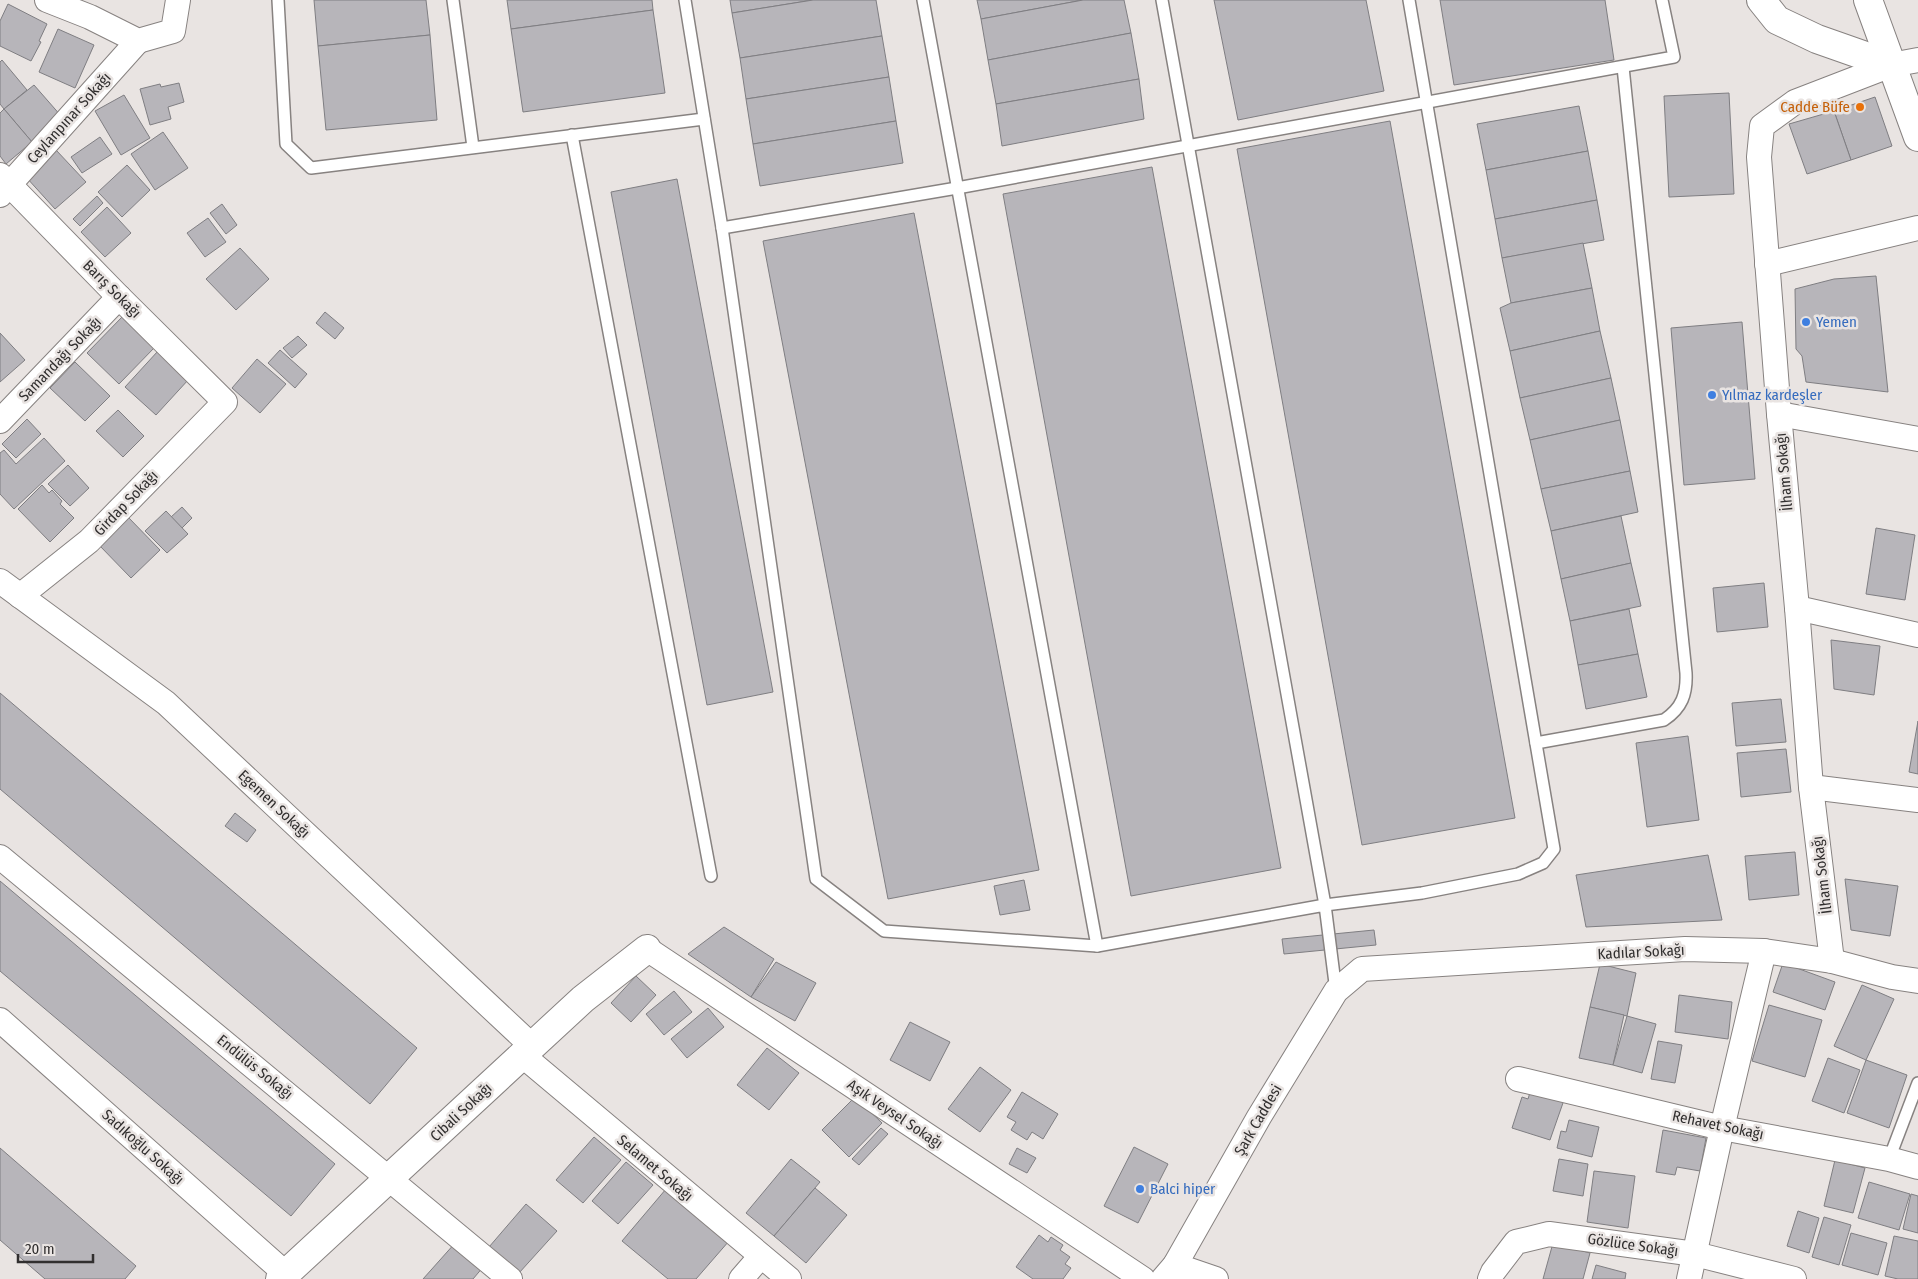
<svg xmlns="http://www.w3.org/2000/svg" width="1918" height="1279" viewBox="0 0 1918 1279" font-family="'Fira Sans Condensed',sans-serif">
  <rect width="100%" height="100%" fill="#e9e4e2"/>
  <g fill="#b7b5ba" stroke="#7f7e82">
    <polygon points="314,0 426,0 430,35 318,46"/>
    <polygon points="507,0 652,0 653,10 511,29"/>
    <polygon points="730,0 813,0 732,13"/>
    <polygon points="813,0 876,0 882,36 740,58 732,13"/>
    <polygon points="977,0 1083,0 981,19"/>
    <polygon points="1083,0 1124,0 1131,33 988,60 981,19"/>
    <polygon points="1214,0 1366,0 1384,91 1238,120"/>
    <polygon points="1440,0 1605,0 1614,60 1454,85"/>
    <polygon points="8,4 47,24 39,41 41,42 31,61 0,46 0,21"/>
    <polygon points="653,10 665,93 523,112 511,29"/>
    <polygon points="58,29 94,45 75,88 39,72"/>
    <polygon points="1131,33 1139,79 996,104 988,60"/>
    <polygon points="430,35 437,120 326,130 318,46"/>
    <polygon points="882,36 889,77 746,99 740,58"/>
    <polygon points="2,60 27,90 4,109 0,104 0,62"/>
    <polygon points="889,77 896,121 753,144 746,99"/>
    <polygon points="1139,79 1144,119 1002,146 996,104"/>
    <polygon points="179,83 184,102 168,107 171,119 150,125 140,89 160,84 161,87"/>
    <polygon points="34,85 62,117 32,142 4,109"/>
    <polygon points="1729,93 1734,194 1669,197 1664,96"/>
    <polygon points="124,95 150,138 121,155 95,111"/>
    <polygon points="1875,97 1892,146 1851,160 1834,111"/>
    <polygon points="1579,106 1588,151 1486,170 1477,124"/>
    <polygon points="4,109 32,142 6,164 0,156 0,113"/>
    <polygon points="1834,111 1851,160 1807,174 1789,124"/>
    <polygon points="896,121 903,163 760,186 753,144"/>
    <polygon points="1390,121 1515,818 1362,845 1237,149"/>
    <polygon points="163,132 188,168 155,190 131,154"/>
    <polygon points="100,137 112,154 82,173 71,157"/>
    <polygon points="56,150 86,182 55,209 26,177"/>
    <polygon points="1588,151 1597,200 1495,219 1486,170"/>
    <polygon points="127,165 150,190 122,217 98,192"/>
    <polygon points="1152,167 1281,868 1131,896 1003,194"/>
    <polygon points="677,179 773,692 707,705 611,192"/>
    <polygon points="97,196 103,203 80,226 73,219"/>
    <polygon points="1597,200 1604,240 1502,258 1495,219"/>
    <polygon points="222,204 237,225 226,234 210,213"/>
    <polygon points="107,207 131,233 105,257 81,232"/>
    <polygon points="914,213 1039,870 888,899 763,241"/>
    <polygon points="208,218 226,242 205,257 187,233"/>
    <polygon points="1583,243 1592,288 1511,303 1502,258"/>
    <polygon points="240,248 269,279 236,310 206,279"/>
    <polygon points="1876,276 1888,392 1806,382 1802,356 1796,349 1795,289 1834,279"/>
    <polygon points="1592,288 1600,331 1510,351 1500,308 1511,303"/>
    <polygon points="325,312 344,328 335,339 316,323"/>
    <polygon points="123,316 155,347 119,384 87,353"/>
    <polygon points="1742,322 1755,479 1684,485 1671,328"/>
    <polygon points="1600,331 1611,378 1520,398 1510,351"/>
    <polygon points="0,333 25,360 0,382"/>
    <polygon points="298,336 307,345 292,358 283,348"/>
    <polygon points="280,350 307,374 295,388 268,363"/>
    <polygon points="158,351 189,379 156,415 125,387"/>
    <polygon points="257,359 286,384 260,413 232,388"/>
    <polygon points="75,362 110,396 85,421 50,388"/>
    <polygon points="1611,378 1620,420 1530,440 1520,398"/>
    <polygon points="118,410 144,436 123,457 96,431"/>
    <polygon points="27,419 41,434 16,458 2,444"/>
    <polygon points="1620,420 1630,471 1541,489 1530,440"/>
    <polygon points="44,438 65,461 14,509 0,494 0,453 4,450 16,464"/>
    <polygon points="68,465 89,488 70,506 48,484"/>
    <polygon points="1630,471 1638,512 1551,531 1541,489"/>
    <polygon points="42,485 49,493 52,490 62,501 60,504 74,518 50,542 18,509"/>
    <polygon points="182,507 192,518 182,528 171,517"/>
    <polygon points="166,511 188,534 167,553 145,531"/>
    <polygon points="1621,516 1631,563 1561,579 1551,531"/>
    <polygon points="128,517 160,550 131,578 99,545"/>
    <polygon points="1876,528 1915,535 1905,600 1866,594"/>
    <polygon points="1631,563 1641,606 1570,621 1561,579"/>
    <polygon points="1764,583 1768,627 1717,632 1713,588"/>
    <polygon points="1629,609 1638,654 1578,665 1570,621"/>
    <polygon points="1831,640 1880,646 1874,695 1834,689"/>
    <polygon points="1638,654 1647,697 1586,709 1578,665"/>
    <polygon points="0,693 417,1048 370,1104 0,789"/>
    <polygon points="1781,699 1786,742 1736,746 1732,703"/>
    <polygon points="1918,721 1918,774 1909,772"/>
    <polygon points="1688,736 1699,820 1647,827 1636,743"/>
    <polygon points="1786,749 1791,792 1741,797 1737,753"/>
    <polygon points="235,813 256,830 247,842 225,826"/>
    <polygon points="1795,852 1799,895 1749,900 1745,856"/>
    <polygon points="1708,855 1722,920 1586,927 1576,875"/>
    <polygon points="1845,879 1898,886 1890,936 1851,930"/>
    <polygon points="1024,880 1030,910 1000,915 994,886"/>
    <polygon points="0,881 335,1164 291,1216 0,971"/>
    <polygon points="724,927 774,959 751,997 688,954"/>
    <polygon points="1374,930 1376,945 1284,954 1282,939"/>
    <polygon points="776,962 816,983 795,1021 751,997"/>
    <polygon points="1783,963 1835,982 1825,1010 1773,992"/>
    <polygon points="1600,964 1636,973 1627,1016 1590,1007"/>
    <polygon points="636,976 656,995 631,1022 611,1003"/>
    <polygon points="1862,985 1894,999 1866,1060 1834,1046"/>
    <polygon points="674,991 692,1012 664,1035 646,1014"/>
    <polygon points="1679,995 1732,1002 1728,1039 1675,1032"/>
    <polygon points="1769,1005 1822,1020 1805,1077 1752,1061"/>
    <polygon points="1590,1007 1624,1015 1613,1065 1579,1058"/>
    <polygon points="708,1008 724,1027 687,1058 671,1039"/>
    <polygon points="1627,1016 1656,1024 1642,1073 1613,1065"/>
    <polygon points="910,1022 950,1042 930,1081 890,1060"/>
    <polygon points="1658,1041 1682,1045 1675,1083 1651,1079"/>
    <polygon points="767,1048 799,1073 769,1110 737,1085"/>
    <polygon points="1828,1058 1860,1070 1844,1113 1812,1101"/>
    <polygon points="1866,1060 1907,1075 1889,1128 1847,1113"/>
    <polygon points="980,1067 1011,1090 980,1132 948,1109"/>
    <polygon points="1531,1089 1564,1100 1550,1140 1512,1128 1522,1097 1528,1099"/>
    <polygon points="1022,1092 1058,1114 1043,1139 1032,1132 1027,1140 1011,1130 1016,1122 1007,1117"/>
    <polygon points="855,1097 882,1123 849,1157 822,1130"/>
    <polygon points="1569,1120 1599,1127 1592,1157 1557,1148 1561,1131 1566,1132"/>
    <polygon points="881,1128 888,1134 859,1165 852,1159"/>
    <polygon points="1663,1130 1706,1138 1700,1171 1677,1167 1675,1175 1656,1172"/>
    <polygon points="594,1137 621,1160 583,1203 556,1180"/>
    <polygon points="1134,1147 1168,1164 1138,1223 1104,1206"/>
    <polygon points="0,1148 136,1266 125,1279 45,1279 0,1240"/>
    <polygon points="1017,1148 1036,1158 1027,1173 1009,1164"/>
    <polygon points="791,1159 820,1182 774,1236 746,1213"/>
    <polygon points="1559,1159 1588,1164 1583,1196 1553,1191"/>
    <polygon points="1835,1160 1865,1168 1853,1213 1824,1206"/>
    <polygon points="626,1162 653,1185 618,1224 592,1201"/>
    <polygon points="1594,1171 1635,1176 1628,1228 1587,1222"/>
    <polygon points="1869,1182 1910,1194 1899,1230 1858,1218"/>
    <polygon points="815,1188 847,1215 806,1263 774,1236"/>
    <polygon points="666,1189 729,1241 696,1279 668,1279 622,1241"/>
    <polygon points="1911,1194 1918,1196 1918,1233 1903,1229"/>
    <polygon points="526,1204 557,1231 519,1273 489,1247"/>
    <polygon points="1798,1211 1819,1218 1809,1253 1787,1246"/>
    <polygon points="1824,1217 1851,1225 1839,1265 1812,1257"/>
    <polygon points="1851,1233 1887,1243 1878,1275 1842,1265"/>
    <polygon points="1039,1235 1048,1242 1051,1237 1063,1245 1060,1250 1070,1257 1065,1264 1071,1268 1063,1279 1033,1279 1016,1267"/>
    <polygon points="1894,1236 1918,1241 1918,1279 1898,1279 1885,1276"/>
    <polygon points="456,1242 484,1266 473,1279 423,1279"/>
    <polygon points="1553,1243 1590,1253 1583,1279 1543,1279"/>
    <polygon points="1596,1265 1626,1273 1625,1279 1592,1279"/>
  </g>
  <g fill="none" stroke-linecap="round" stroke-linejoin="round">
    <g stroke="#878280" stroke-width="14">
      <g id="lane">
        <polyline points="278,0 286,144 311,168 704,119"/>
        <polyline points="453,0 473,147"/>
        <polyline points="685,0 722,228 816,879 884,931 1097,946 1325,905 1336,991"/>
        <polyline points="923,0 1097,946"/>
        <polyline points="1162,0 1325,905 1422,893 1518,874 1543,863 1554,849 1409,0"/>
        <polyline points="572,135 711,876"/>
        <polyline points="722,228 957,188 1674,57 1662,0"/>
        <path d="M1536 743 1664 720C1682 708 1687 694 1686 673L1623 67"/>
        <polyline points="1889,1159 1918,1083"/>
      </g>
    </g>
    <g stroke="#878280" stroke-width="26">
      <g id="street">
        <polyline points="47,0 90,17 138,41 173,31 178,0"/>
        <polyline points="0,175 119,297 225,402 89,541 20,596"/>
        <polyline points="0,195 138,41"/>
        <polyline points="1767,264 1918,228"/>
        <polyline points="1779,414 1918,439"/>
        <polyline points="0,421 119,297"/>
        <polyline points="0,581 166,703 532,1046"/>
        <polyline points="1797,608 1918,635"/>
        <polyline points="1811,787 1918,800"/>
        <polyline points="0,857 510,1279"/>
        <polyline points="647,949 1143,1279"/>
        <polyline points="1832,961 1811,787 1797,608 1779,414 1759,157 1762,126 1795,102 1891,65 1918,60"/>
        <polyline points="0,1020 286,1274"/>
        <polyline points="522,1055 789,1279"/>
        <polyline points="1518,1079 1722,1128 1889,1159 1918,1167"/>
        <polyline points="1175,1265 1216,1279"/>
        <polyline points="741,1279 761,1256"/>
        <polyline points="1163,1279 1175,1265 1259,1117 1336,991 1362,969 1685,949 1764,951 1832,961 1892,977 1918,981"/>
        <polyline points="1490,1279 1493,1272 1516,1242 1549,1234 1695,1254 1794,1279"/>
        <polyline points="1689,1279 1722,1128 1764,951"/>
      </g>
    </g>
    <g stroke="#878280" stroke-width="30">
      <g id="secondary">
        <polyline points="1761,0 1777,20 1817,39 1891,65"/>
        <polyline points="1868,0 1918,137"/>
        <polyline points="280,1279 583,999 647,949"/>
      </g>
    </g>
    <use href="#lane" stroke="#fff" stroke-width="11"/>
    <use href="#street" stroke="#fff" stroke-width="24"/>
    <use href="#secondary" stroke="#fff" stroke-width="28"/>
  </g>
  <circle fill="#e8710a" stroke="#e9e4e2" stroke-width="2" cx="1860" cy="107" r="5"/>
  <g fill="#3f7fe0" stroke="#e9e4e2" stroke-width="2">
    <circle cx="1806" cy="322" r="5"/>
    <circle cx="1712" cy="395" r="5"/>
    <circle cx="1140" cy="1189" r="5"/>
  </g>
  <g text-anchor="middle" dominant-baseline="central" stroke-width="5" stroke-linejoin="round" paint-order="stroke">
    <g font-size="15" fill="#c56008" stroke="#e9e4e2" text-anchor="end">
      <text x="1850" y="107">Cadde Büfe</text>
    </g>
    <g font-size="15" fill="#312f2f" stroke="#e9e4e2">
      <text transform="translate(69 118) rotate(-48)">Ceylanpınar Sokağı</text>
      <text transform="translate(112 289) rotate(45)">Barış Sokağı</text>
      <text transform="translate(60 359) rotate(-46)">Samandağı Sokağı</text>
      <text transform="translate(1784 472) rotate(-95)">İlham Sokağı</text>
      <text transform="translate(126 503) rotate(-46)">Girdap Sokağı</text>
      <text transform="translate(274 804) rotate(43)">Egemen Sokağı</text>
      <text transform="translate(1822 875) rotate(-97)">İlham Sokağı</text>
      <text transform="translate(1641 952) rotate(-3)">Kadılar Sokağı</text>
      <text transform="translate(255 1067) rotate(39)">Endülüs Sokağı</text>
      <text transform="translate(461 1112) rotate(-43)">Cibali Sokağı</text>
      <text transform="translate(895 1114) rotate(34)">Aşık Veysel Sokağı</text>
      <text transform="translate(1258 1120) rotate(-60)">Şark Caddesi</text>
      <text transform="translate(1718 1125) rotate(12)">Rehavet Sokağı</text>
      <text transform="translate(143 1147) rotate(42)">Sadıkoğlu Sokağı</text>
      <text transform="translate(655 1168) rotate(40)">Selamet Sokağı</text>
      <text transform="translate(1633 1245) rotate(8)">Gözlüce Sokağı</text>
    </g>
    <g font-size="15" fill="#366cbe" stroke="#e9e4e2" text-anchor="start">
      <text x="1816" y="322">Yemen</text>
      <text x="1722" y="395">Yılmaz kardeşler</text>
      <text x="1150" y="1189">Balci hiper</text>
    </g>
  </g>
  <path d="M18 1254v8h75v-8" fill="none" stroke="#312f2f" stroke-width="2.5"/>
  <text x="25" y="1254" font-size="15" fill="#312f2f" stroke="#e9e4e2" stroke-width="4" paint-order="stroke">20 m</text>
</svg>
